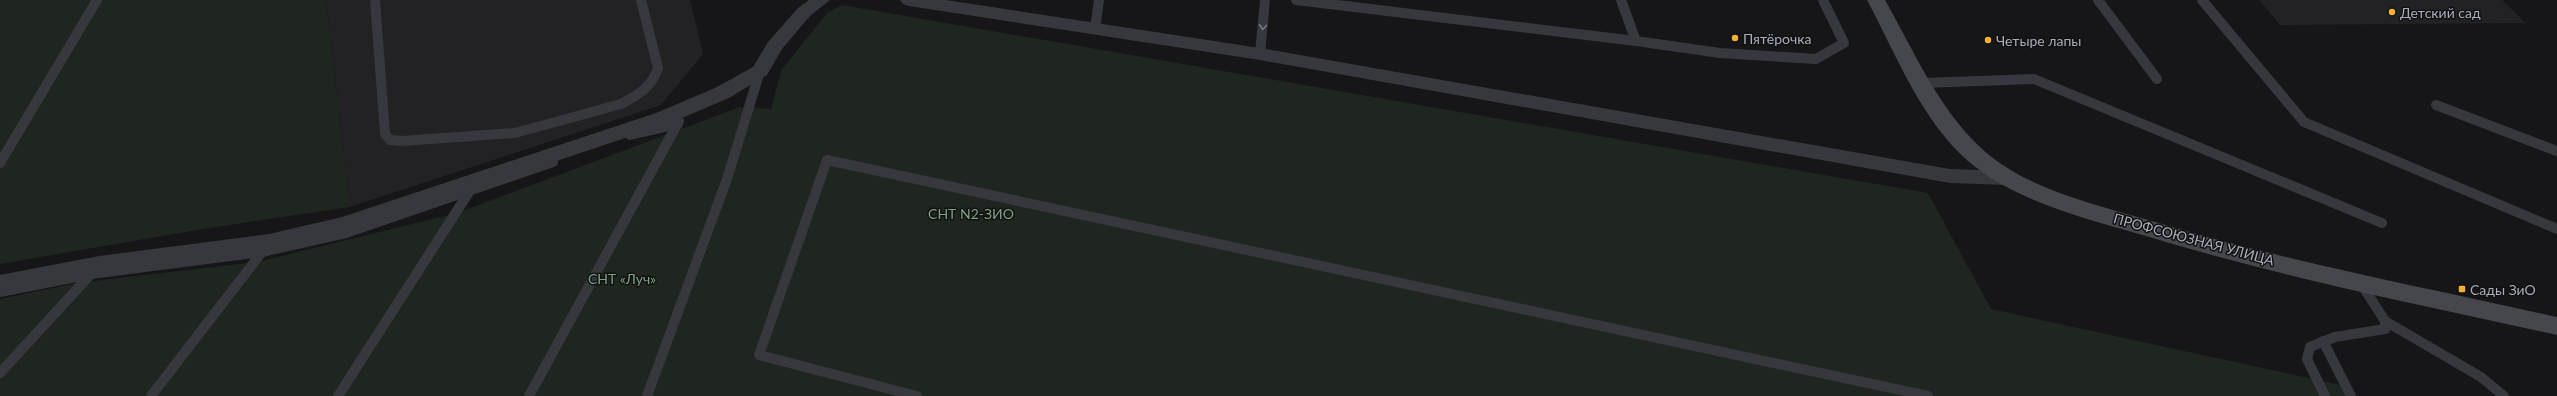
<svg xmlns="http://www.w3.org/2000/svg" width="2557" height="396" viewBox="0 0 2557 396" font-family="Lato,sans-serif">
  <rect width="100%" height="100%" fill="#161618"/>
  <g fill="#222225">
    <polygon points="326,0 690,0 703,54 661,105 350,207"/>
    <polygon points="2259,0 2502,0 2526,23 2280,25"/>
  </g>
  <g fill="#1e261f">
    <polygon points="0,0 326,0 350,207 203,229 0,264"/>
    <polygon points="842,5 1928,193 1991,309 2350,387 2355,396 0,396 0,299 76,283 257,262 457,213 740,107 771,109 782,69 827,13"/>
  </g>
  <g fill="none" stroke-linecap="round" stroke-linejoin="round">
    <g stroke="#37383d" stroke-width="10">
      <path d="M375 0 385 134 390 140 402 141 515 133 621 104C638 95 652 87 658 68L641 0"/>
      <polyline points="1296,0 1636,41"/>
      <polyline points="1621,0 1636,41 1720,53 1816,59 1844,43 1823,0"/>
      <polyline points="2098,0 2157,79"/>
      <polyline points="2202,0 2304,122 2557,229"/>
      <polyline points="1095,29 1099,0"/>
      <polyline points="1260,54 1265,0"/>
      <polyline points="1923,83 2034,79 2382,223"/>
      <polyline points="2436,105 2557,151"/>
      <polyline points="630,135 678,124"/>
      <polyline points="0,163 97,0"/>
      <polyline points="0,292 91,274 262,252 346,233 553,162"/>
      <polyline points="2385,321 2481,377 2504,396"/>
      <polyline points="2323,341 2351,396"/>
      <polyline points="0,373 91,274"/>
      <polyline points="151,396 262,252"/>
      <polyline points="338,396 469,192"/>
      <polyline points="529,396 679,121"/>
      <polyline points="647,396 727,179 760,71"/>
      <polyline points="917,396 759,355 827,160 1928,396"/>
      <polyline points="2325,396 2307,359 2310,347 2335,337 2385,329 2385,321 2360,282"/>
    </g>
    <g fill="#37383d" fill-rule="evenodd">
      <polygon points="809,0 830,0 810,16 782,49 767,75 729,98 670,123 344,232 269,250 99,272 0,291 0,275 99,256 269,234 342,217 656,113 715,88 753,67 768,42 798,8"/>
      <polygon points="900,0 946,0 1260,48 1950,169 2009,171 2016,173 2019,178 2016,183 2009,185 1950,183 1260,60 909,6 903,4"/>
    </g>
    <path fill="#45474d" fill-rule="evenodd" d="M1867 0H1885C1914 51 1938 108 1981 148 2024 188 2090 203 2145 219 2280 260 2419 286 2557 317V335C2417 304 2276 276 2139 234 2081 217 2015 201 1968 161 1921 120 1896 54 1867 0Z"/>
  </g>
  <defs><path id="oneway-chevron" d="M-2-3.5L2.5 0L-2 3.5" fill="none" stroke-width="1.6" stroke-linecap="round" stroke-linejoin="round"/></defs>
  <use stroke="#757881" href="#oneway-chevron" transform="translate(1263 27) rotate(95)"/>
  <g fill="#f2b134" stroke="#111113" stroke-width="1.5">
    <circle cx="2392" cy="12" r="4"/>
    <circle cx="1735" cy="38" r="4"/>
    <circle cx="1988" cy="40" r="4"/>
    <rect x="2458" y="285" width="8" height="8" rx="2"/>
  </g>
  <g text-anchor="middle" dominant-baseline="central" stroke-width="3" stroke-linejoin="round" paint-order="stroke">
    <g font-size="14" fill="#a8adb8" stroke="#111113" text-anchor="start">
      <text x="2400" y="12">Детский сад</text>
      <text x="1743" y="38">Пятёрочка</text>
      <text x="1996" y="40">Четыре лапы</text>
      <text x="2470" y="289">Сады ЗиО</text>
    </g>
    <g font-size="14" fill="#7fa381" stroke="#111113">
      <text x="971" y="213">СНТ N2-ЗИО</text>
      <text x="622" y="278">СНТ «Луч»</text>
    </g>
    <g font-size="14" fill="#a8adb8" stroke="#111113">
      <text transform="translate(2194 239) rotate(15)">ПРОФСОЮЗНАЯ УЛИЦА</text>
    </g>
  </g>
</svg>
